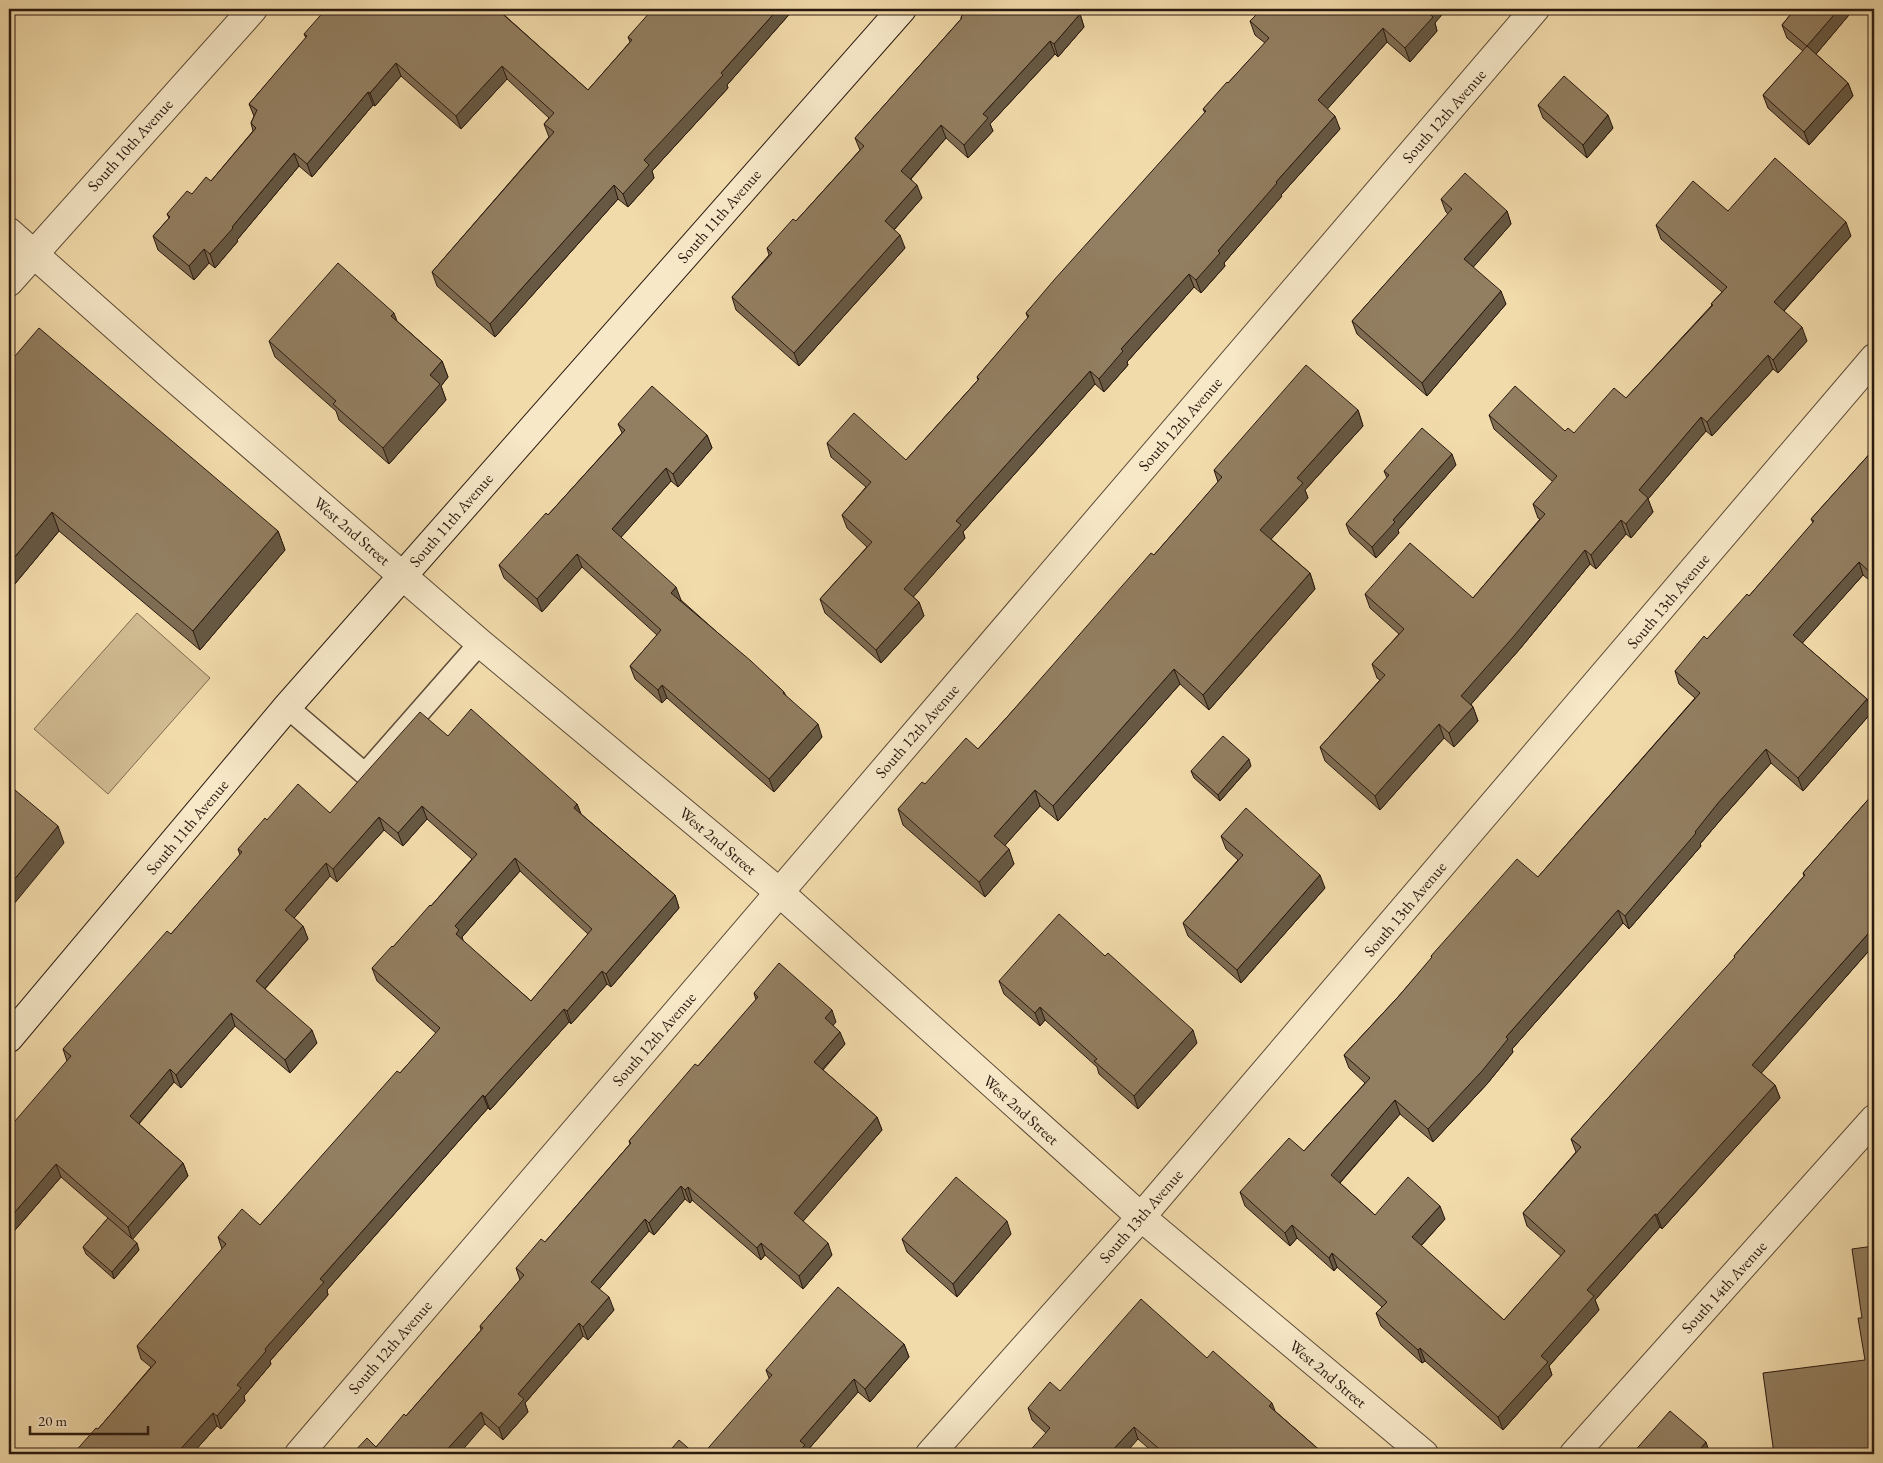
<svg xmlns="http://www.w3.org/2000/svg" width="1883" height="1463" viewBox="0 0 1883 1463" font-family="'EB Garamond',serif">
  <rect width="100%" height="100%" fill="#f2dbab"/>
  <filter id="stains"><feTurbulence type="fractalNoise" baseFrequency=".004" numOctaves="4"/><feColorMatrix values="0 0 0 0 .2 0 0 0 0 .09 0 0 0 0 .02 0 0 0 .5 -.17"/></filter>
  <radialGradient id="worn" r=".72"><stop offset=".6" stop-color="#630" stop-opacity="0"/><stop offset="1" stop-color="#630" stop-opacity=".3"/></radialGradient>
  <polygon fill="#d0ba90" stroke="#7d6a50" points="137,613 210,678 108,794 34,729"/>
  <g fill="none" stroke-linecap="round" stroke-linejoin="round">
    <g stroke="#5c4a36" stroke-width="24">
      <polyline id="lane" points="287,707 365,774 480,643"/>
    </g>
    <g stroke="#5c4a36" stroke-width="30">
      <g id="street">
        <polyline points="9,232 167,372 480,643 779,892 1141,1217 1424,1454"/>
        <polyline points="9,282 253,9"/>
        <polyline points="299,1454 1535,9"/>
        <polyline points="930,1454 1141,1217 1874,358"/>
        <polyline points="1574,1454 1874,1119"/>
      </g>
    </g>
    <g stroke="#2a190f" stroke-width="30">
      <polyline id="secondary" points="9,1038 287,707 902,9"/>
    </g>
    <use href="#lane" stroke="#f7e8c8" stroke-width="21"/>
    <use href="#street" stroke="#f7e8c8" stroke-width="28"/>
    <use href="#secondary" stroke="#f7e8c8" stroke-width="28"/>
  </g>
  <g fill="#7e6c53" stroke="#2a190f" fill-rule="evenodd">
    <polygon points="505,9 502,13 588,90 630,42 628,37 656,9 794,9 727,85 728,88 652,171 654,178 628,207 618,199 495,337 437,286 432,272 549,137 544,124 549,118 507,79 461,129 401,76 375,106 373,105 312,177 299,166 237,240 238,241 215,268 209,263 194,280 158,250 153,236 169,218 167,214 192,194 211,181 253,131 251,123 254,116 249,104 306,38 304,34 354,12"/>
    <polygon points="968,9 1078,9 1076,11 1080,14 1084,27 1058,57 1055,54 990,124 993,131 968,158 946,138 911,179 922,198 894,230 905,248 799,366 736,310 732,297 769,255 767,248 796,221 860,150 855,138 961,19 961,17"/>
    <polygon points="1795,9 1854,9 1816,54 1848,83 1853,96 1809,145 1768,108 1763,95 1803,51 1787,38 1782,25"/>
    <polygon points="1250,21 1435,23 1437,31 1410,62 1387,42 1327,109 1340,129 1281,195 1282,196 1224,263 1225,266 1201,293 1194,287 1127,362 1128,365 1104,392 1095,384 963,532 965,538 913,597 919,602 924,616 881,663 825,613 820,599 867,547 847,528 842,515 866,487 831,457 827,443 906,460 978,380 977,377 1028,318 1026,313 1205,113 1203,109 1228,83 1265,43 1255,35"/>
    <polygon points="1538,105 1613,128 1587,158 1543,118"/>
    <polygon points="1441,199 1507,211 1511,224 1473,267 1506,304 1427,396 1357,334 1352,321 1448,214 1446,212"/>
    <polygon points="1728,211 1851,236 1784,311 1807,341 1778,373 1773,369 1712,436 1706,431 1648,499 1653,512 1631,538 1626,534 1596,569 1590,564 1519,650 1471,704 1473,707 1478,721 1454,747 1444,738 1380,810 1325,761 1320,747 1380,680 1377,678 1372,664 1399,634 1370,608 1365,594 1473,598 1540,519 1538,518 1533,504 1553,482 1494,429 1489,415 1574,433 1626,398 1712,305 1711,304 1722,292 1661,239 1656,225"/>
    <polygon points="397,321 442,361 448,377 441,386 446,400 389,464 339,420 336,411 275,357 269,341"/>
    <polygon points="9,363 278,531 285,550 200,650 59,531 9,591"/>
    <polygon points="1358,410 1363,426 1305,490 1308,498 1271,539 1310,573 1315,589 1209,710 1180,684 1058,821 1040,806 1005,845 1014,864 985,897 903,825 898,809 925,784 978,749 1008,716 1154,555 1218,482 1214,470"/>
    <polygon points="618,424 707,435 712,448 678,487 671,481 621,537 681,600 784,692 786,696 822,737 774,792 667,698 662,703 635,679 630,666 657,635 582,567 542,612 504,578 499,565 548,515 622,433"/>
    <polygon points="1874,449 1874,584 1863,575 1802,643 1867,699 1872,712 1803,791 1771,763 1723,817 1700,844 1701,846 1629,929 1623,923 1512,1049 1513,1052 1487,1084 1433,1142 1400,1114 1340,1183 1375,1215 1445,1219 1421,1246 1504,1320 1561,1256 1527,1226 1523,1213 1576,1152 1571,1139 1735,958 1734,956 1804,876 1803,873 1874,793 1874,945 1761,1073 1775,1085 1780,1098 1662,1229 1660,1227 1595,1300 1599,1310 1549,1366 1552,1375 1503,1430 1425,1361 1422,1363 1381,1326 1376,1313 1382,1307 1337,1267 1334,1271 1297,1238 1290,1246 1245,1206 1240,1192 1304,1151 1365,1083 1349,1068 1344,1055 1398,997 1432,958 1431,956 1538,877 1695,698 1679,684 1675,671 1707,639 1749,596 1813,523 1811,519"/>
    <polygon points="1456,465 1398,530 1399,533 1376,558 1350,534 1346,524 1387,478 1384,471"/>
    <path d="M448 736 577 804 581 814 675 895 679 908 611 987 607 984 571 1024 569 1022 490 1110 488 1108 327 1290 328 1295 270 1361 271 1364 244 1396 245 1401 221 1429 217 1426 192 1454H73L98 1429 151 1367 141 1359 137 1346 222 1249 218 1237 260 1225 400 1073 436 1033 377 981 372 968 393 947 431 906 472 859 427 819 403 846 384 830 337 882 330 876 294 918 303 926 308 939 265 989 317 1043 290 1073 235 1026 181 1088 174 1082 139 1124 183 1163 188 1176 132 1239 139 1250 114 1279 86 1254 83 1247 108 1218 61 1177 9 1237 67 1061 63 1049 171 934 240 855 238 849 267 820 330 813ZM520 871 588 934 531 1001 463 941 462 937Z"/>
    <polygon points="1251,766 1220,801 1194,778 1191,771"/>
    <polygon points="1221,836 1325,888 1241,983 1188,936 1183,923 1238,860 1226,849"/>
    <polygon points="999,981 1197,1043 1138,1109 1099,1074 1097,1067 1045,1020 1040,1026 1004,994"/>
    <polygon points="754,993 836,1022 833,1025 845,1044 823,1070 877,1117 882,1130 803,1221 832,1255 803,1289 765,1255 761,1260 692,1200 690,1203 685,1199 654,1235 649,1231 599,1289 614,1310 588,1340 583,1336 525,1403 528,1412 503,1440 485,1424 376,1447 406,1416 481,1330 480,1326 520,1280 516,1268 545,1242 630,1144 629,1141 698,1066 756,1000"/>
    <polygon points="1011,1234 957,1297 907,1252 902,1239"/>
    <polygon points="904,1344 909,1357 870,1402 858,1392 807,1451 769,1378 766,1370"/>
    <polygon points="1207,1358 1275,1411 1324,1454 1155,1454 1138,1439 1046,1433 1032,1420 1028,1408 1060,1391"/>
  </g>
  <g fill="#665843" stroke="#2a190f">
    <polygon points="494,9 505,9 497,18"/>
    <polygon points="778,9 794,9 727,85 728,88 652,171 654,178 628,207 623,194 644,160"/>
    <polygon points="1430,9 1447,9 1435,23 1437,31 1410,62 1405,48 1427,12"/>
    <polygon points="1839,9 1854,9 1812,59 1807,46"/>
    <polygon points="1080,14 1084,27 1058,57 1054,44"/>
    <polygon points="1383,28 1387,42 1323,114 1318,100"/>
    <polygon points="1050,41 1055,54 990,124 993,131 968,158 964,145 983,114"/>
    <polygon points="396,63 401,76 375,106 370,93"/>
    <polygon points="502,66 507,79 461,129 456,116"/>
    <polygon points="1848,83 1853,96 1809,145 1804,132"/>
    <polygon points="368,92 373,105 312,177 307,164"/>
    <polygon points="1608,115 1613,128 1587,158 1583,145"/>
    <polygon points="1335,116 1340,129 1281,195 1282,196 1224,263 1225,266 1201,293 1196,280 1218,251 1276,182"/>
    <polygon points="941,125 946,138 906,184 901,171"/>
    <polygon points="294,153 299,166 237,240 238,241 215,268 210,254 232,227"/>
    <polygon points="614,185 618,199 495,337 490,324"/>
    <polygon points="917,185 922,198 890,234 885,221"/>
    <polygon points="1507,211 1511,224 1469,272 1464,259"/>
    <polygon points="1846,222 1851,236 1779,316 1774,302"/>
    <polygon points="900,235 905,248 799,366 794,353"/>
    <polygon points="204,249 209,263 194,280 189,266"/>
    <polygon points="1189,274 1194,287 1127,362 1128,365 1104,392 1099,379 1121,349"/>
    <polygon points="1501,291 1506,304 1427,396 1422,383"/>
    <polygon points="394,313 400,329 391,316"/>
    <polygon points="1802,327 1807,341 1778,373 1773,360"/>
    <polygon points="1768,355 1773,369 1712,436 1707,422"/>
    <polygon points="442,361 448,377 441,386 446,400 389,464 383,448 430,375"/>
    <polygon points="1090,371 1095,384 963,532 965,538 909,602 904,589 956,521"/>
    <polygon points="1358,410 1363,426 1305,490 1308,498 1266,545 1260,530 1297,478"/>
    <polygon points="1701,417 1706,431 1648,499 1653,512 1631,538 1626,524 1639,490"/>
    <polygon points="707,435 712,448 678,487 673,474"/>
    <polygon points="1452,454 1456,465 1398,530 1399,533 1376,558 1372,547 1393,520"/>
    <polygon points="666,468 671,481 617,542 612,529"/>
    <polygon points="52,512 59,531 9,591 9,564"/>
    <polygon points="1621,520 1626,534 1596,569 1591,555"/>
    <polygon points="278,531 285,550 200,650 193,631"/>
    <polygon points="1585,550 1590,564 1519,650 1466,710 1461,696"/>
    <polygon points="577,554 582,567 542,612 537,599"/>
    <polygon points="1859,562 1863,575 1798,648 1793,635"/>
    <polygon points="1310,573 1315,589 1209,710 1203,695"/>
    <polygon points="676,587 681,600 676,606 671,593"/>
    <polygon points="919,602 924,616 881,663 876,650"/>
    <polygon points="1174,669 1180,684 1058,821 1053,806"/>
    <polygon points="662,685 667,698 662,703 658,690"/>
    <polygon points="1867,699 1872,712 1803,791 1798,778"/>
    <polygon points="1473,707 1478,721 1454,747 1449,733"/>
    <polygon points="818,724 822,737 774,792 769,779"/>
    <polygon points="1439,724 1444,738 1380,810 1375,796"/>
    <polygon points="1766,749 1771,763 1723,817 1700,844 1701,846 1629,929 1625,916 1718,803"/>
    <polygon points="1249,759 1251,766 1220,801 1218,795"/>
    <polygon points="1035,790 1040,806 1000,851 994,836"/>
    <polygon points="577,804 582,817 574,808"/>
    <polygon points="422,806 427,819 403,846 398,833"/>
    <polygon points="379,817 384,830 337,882 333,869"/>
    <polygon points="58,826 64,843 9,910 9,886"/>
    <polygon points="1009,849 1014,864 985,897 979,882"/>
    <polygon points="515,858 520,871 462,937 464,943 456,934 455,926"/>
    <polygon points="326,863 330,876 290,923 285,910"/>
    <polygon points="1320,875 1325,888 1241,983 1237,970"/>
    <polygon points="675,895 679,908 611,987 606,974"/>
    <polygon points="1618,910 1623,923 1512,1049 1513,1052 1487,1084 1433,1142 1428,1129 1506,1037"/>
    <polygon points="303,926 308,939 260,994 256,981"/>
    <polygon points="1874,927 1874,945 1757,1078 1752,1065"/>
    <polygon points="602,971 607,984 571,1024 567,1011"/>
    <polygon points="1040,1007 1045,1020 1040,1026 1035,1013"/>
    <polygon points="564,1009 569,1022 490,1110 485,1097"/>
    <polygon points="832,1010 836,1022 829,1030 825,1018"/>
    <polygon points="231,1013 235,1026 181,1088 176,1075"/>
    <polygon points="312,1030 317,1043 290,1073 285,1060"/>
    <polygon points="1193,1030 1197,1043 1138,1109 1134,1096"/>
    <polygon points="840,1032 845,1044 818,1074 814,1062"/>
    <polygon points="170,1069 174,1082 134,1129 130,1116"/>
    <polygon points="1775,1085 1780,1098 1662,1229 1657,1215"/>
    <polygon points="483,1095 488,1108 327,1290 328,1295 270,1361 271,1364 244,1396 245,1401 221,1429 217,1416 237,1385 265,1349 320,1279"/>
    <polygon points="1395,1100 1400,1114 1335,1188 1331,1175"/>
    <polygon points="877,1117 882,1130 799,1226 794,1213"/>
    <polygon points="183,1163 188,1176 132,1240 128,1227"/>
    <polygon points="56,1164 61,1177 9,1237 9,1219"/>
    <polygon points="681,1186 685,1199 654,1235 649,1223"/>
    <polygon points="688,1187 692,1200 690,1203 685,1190"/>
    <polygon points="1440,1206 1445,1219 1417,1250 1412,1237"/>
    <polygon points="1655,1214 1660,1227 1595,1300 1599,1310 1549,1366 1552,1375 1503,1430 1498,1417 1587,1290"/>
    <polygon points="645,1219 649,1231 595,1294 591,1282"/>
    <polygon points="1007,1221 1011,1234 957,1297 953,1284"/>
    <polygon points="1292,1225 1297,1238 1290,1246 1285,1233"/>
    <polygon points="137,1243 139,1250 114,1279 112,1272"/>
    <polygon points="761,1243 765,1255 761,1260 757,1248"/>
    <polygon points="828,1243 832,1255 803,1289 799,1276"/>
    <polygon points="1332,1253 1337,1267 1334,1271 1329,1258"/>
    <polygon points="609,1297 614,1310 588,1340 583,1327"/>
    <polygon points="579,1323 583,1336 525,1403 528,1412 503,1440 499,1428 518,1394"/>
    <polygon points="904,1344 909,1357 870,1402 865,1389"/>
    <polygon points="1420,1348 1425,1361 1422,1363 1418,1350"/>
    <polygon points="854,1379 858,1392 807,1451 808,1454 797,1454 800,1441"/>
    <polygon points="1272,1403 1277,1416 1269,1406"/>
    <polygon points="481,1412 485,1424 459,1454 443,1454"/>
    <polygon points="213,1413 217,1426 192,1454 176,1454"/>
    <polygon points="1134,1427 1138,1439 1125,1454 1109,1454"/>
    <polygon points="1706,1442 1710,1454 1696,1454"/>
  </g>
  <g fill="#927e60" stroke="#2a190f" fill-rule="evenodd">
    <polygon points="326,9 350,9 354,12 356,9 497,9 588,90 632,40 628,37 651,11 653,12 656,9 778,9 721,73 723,75 644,160 649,165 623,194 614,185 490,324 432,272 554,132 544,124 554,113 502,66 456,116 396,63 370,93 368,92 307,164 294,153 232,227 233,228 210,254 204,249 189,266 153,236 170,217 167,214 187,191 192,194 206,177 211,181 256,128 251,123 257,110 249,104 307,36 304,34"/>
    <polygon points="968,9 1073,9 1080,14 1054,44 1050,41 983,114 988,118 964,145 941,125 901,171 917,185 885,221 900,235 794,353 732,297 772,253 767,248 793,219 796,221 864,146 855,138 962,18 961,17"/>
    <polygon points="1262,9 1430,9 1427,12 1433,17 1405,48 1383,28 1318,100 1335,116 1276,182 1277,183 1218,251 1220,253 1196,280 1189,274 1121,349 1123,351 1099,379 1090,371 956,521 961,525 904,589 919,602 876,650 820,599 872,542 842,515 871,482 827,443 854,413 906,460 979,379 977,377 1029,316 1026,313 1054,280 1206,111 1203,109 1227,82 1228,83 1269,38 1250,21"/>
    <polygon points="1795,9 1839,9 1807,46 1782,25"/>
    <polygon points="1807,46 1848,83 1804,132 1763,95"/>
    <polygon points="1564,76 1608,115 1583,145 1538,105"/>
    <polygon points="1775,158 1846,222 1774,302 1802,327 1773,360 1768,355 1707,422 1701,417 1639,490 1648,498 1626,524 1621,520 1591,555 1585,550 1514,636 1461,696 1473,707 1449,733 1439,724 1375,796 1320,747 1385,675 1372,664 1404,629 1365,594 1410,543 1473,598 1545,514 1533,504 1557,476 1489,415 1515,386 1565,431 1568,428 1574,433 1614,388 1626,398 1713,305 1711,304 1727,287 1656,225 1693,181 1728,211"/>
    <polygon points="1465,173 1507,211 1464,259 1501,291 1422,383 1352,321 1452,209 1441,199"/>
    <polygon points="338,263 394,313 391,316 442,361 430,375 440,384 383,448 333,404 336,401 269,341"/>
    <polygon points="39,328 278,531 193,631 52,512 9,564 9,363"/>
    <polygon points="1306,365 1358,410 1297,478 1303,483 1260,530 1310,573 1203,695 1174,669 1053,806 1035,790 994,836 1009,849 979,882 898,809 922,782 925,784 966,738 978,749 1008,716 1151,553 1154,555 1222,477 1214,470"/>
    <polygon points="652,386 707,435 673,474 666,468 612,529 676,587 671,593 751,661 784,692 783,693 818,724 769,779 662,685 658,690 630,666 661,630 577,554 537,599 499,565 546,513 548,515 625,430 618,424"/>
    <polygon points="1422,428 1452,454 1393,520 1395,522 1372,547 1346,524 1389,475 1384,471"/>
    <polygon points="1874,449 1874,576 1859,562 1793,635 1867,699 1798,778 1766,749 1718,803 1695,832 1696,833 1625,916 1618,910 1506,1037 1508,1039 1482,1071 1428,1129 1395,1100 1331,1175 1375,1215 1408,1177 1440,1206 1412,1237 1504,1320 1565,1251 1523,1213 1581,1147 1571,1139 1735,957 1734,956 1805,875 1803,873 1874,793 1874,927 1752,1065 1775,1085 1657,1215 1655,1214 1587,1290 1594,1296 1541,1356 1548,1362 1498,1417 1420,1348 1418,1350 1376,1313 1387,1302 1332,1253 1329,1258 1292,1225 1285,1233 1240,1192 1289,1138 1304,1151 1370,1078 1344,1055 1398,997 1432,957 1431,956 1517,859 1538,877 1700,693 1675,671 1704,636 1707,639 1747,594 1749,596 1814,521 1811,519"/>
    <path d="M471 709 577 804 574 808 675 895 606 974 602 971 567 1011 564 1009 485 1097 483 1095 320 1279 324 1282 265 1349 266 1351 237 1385 241 1388 217 1416 213 1413 176 1454H73L96 1428 98 1429 156 1362 137 1346 226 1244 218 1237 242 1209 260 1225 397 1071 400 1073 440 1028 372 968 392 946 393 947 430 905 431 906 477 854 422 806 398 833 379 817 333 869 326 863 285 910 303 926 256 981 312 1030 285 1060 231 1013 176 1075 170 1069 130 1116 183 1163 128 1227 56 1164 9 1219V1128L71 1056 63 1049 167 931 171 934 242 852 238 849 265 818 267 820 298 784 330 813 420 712 448 736ZM515 858 592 929 531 1001 456 934 459 930 455 926Z"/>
    <polygon points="1223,736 1249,759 1218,795 1191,771"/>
    <polygon points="9,785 58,826 9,886"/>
    <polygon points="1246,808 1320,875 1237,970 1183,923 1243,855 1221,836"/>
    <polygon points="1059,914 1105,956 1108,953 1193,1030 1134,1096 1094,1061 1097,1059 1040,1007 1035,1013 999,981"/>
    <polygon points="779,963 832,1010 825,1018 840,1032 814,1062 877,1117 794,1213 828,1243 799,1276 761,1243 757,1248 688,1187 685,1190 681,1186 649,1223 645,1219 591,1282 609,1297 583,1327 579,1323 518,1394 524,1399 499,1428 481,1412 443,1454 352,1454 367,1438 376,1447 404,1414 406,1416 483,1328 480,1326 524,1275 516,1268 541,1239 545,1242 631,1143 629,1141 695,1064 698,1066 758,997 754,993"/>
    <polygon points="956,1177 1007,1221 953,1284 902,1239"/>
    <polygon points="108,1218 137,1243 112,1272 83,1247"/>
    <polygon points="1874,1246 1874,1454 1774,1454 1763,1373 1865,1360 1858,1318 1862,1318 1852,1249"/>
    <polygon points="838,1287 904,1344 865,1389 854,1379 800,1441 805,1445 797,1454 703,1454 772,1375 766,1370"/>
    <polygon points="1141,1299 1207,1358 1213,1351 1272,1403 1269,1406 1324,1454 1165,1454 1134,1427 1109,1454 1027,1454 1050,1428 1028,1408 1050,1382 1060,1391"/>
    <polygon points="1670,1411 1706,1442 1696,1454 1632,1454"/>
    <polygon points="679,1440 695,1454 667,1454"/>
  </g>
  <g text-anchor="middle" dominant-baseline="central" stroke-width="5" stroke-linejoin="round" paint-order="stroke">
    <g font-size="16" fill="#2a190f" stroke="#f7e8c8">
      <text transform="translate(1444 116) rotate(-49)">South 12th Avenue</text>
      <text transform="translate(130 145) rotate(-48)">South 10th Avenue</text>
      <text transform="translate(719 216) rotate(-49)">South 11th Avenue</text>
      <text transform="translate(1180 424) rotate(-49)">South 12th Avenue</text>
      <text transform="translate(451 520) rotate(-49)">South 11th Avenue</text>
      <text transform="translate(352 531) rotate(41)">West 2nd Street</text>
      <text transform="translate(1668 601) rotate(-50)">South 13th Avenue</text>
      <text transform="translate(917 731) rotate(-49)">South 12th Avenue</text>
      <text transform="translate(187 827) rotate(-50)">South 11th Avenue</text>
      <text transform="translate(718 841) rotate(40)">West 2nd Street</text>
      <text transform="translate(1405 909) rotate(-50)">South 13th Avenue</text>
      <text transform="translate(654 1039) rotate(-49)">South 12th Avenue</text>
      <text transform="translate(1021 1110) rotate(42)">West 2nd Street</text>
      <text transform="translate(1141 1216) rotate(-49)">South 13th Avenue</text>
      <text transform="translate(1724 1287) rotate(-48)">South 14th Avenue</text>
      <text transform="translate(390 1347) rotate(-49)">South 12th Avenue</text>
      <text transform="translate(1328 1374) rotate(40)">West 2nd Street</text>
    </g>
  </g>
  <rect width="1883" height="1463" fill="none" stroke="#f2dbab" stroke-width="30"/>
  <rect x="10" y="10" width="1863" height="1443" fill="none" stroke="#2a190f" stroke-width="2.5"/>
  <rect x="15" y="15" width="1853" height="1433" fill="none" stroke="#2a190f"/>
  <path d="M30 1426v8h118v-8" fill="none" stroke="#2a190f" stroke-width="2.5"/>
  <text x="38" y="1426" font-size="15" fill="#2a190f" stroke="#f7e8c8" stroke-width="4" paint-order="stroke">20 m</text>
  <rect width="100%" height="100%" filter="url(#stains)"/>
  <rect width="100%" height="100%" fill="url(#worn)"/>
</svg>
